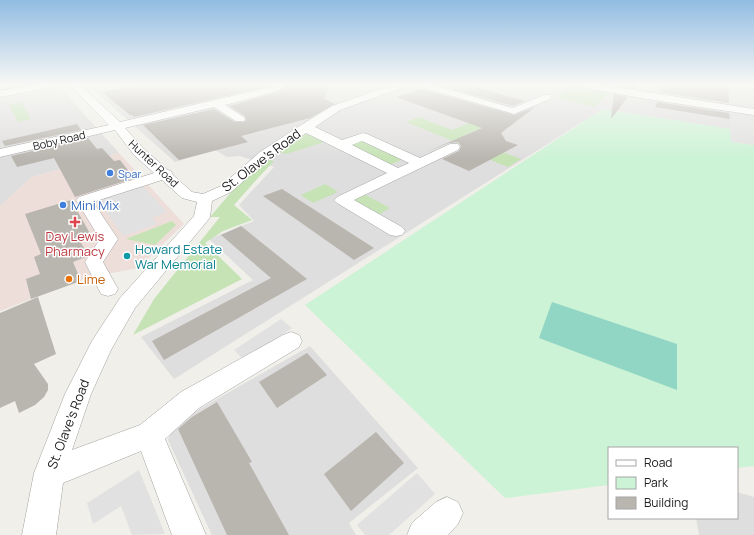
<svg xmlns="http://www.w3.org/2000/svg" width="754" height="535" viewBox="0 0 754 535" font-family="Manrope,sans-serif">
  <rect width="100%" height="100%" fill="#f0efe9"/>
  <g fill="#dfdede">
    <polygon points="0,84 57,84 119,153 32,177 0,206"/>
    <polygon points="87,84 754,84 754,133 603,109 174,379 141,337 253,280 209,239 254,221 239,205 274,167 240,156 227,157 215,150 175,162"/>
    <polygon points="310,346 418,468 349,523 356,535 212,535 168,440 175,423"/>
    <polygon points="737,492 754,497 754,535 699,535 696,518 737,518"/>
  </g>
  <polygon fill="#eededa" points="119,153 184,224 138,268 86,278 0,311 0,206 32,177"/>
  <g fill="#c6e3b5">
    <polygon points="572,84 611,91 595,107 556,97"/>
    <polygon points="21,102 31,119 18,122 9,105"/>
    <polygon points="419,117 452,130 469,123 500,120 462,136 521,159 508,167 464,149 468,147 406,122"/>
    <polygon points="310,134 325,142 286,154 279,152 302,135"/>
    <polygon points="362,140 404,159 389,165 347,145"/>
    <polygon points="268,160 274,161 258,178 234,205 252,220 223,231 205,243 242,279 133,335 154,299 220,217 210,217 239,183"/>
    <polygon points="325,184 338,192 313,203 301,195"/>
    <polygon points="364,194 390,208 378,215 352,200"/>
    <polygon points="172,221 176,225 155,245 126,239"/>
  </g>
  <polygon fill="#ccf3d5" points="603,109 730,129 731,142 754,145 754,466 737,468 737,448 609,448 609,485 505,498 305,305"/>
  <polygon fill="#91d5c4" points="552,302 677,344 677,390 539,338"/>
  <g fill="#e1e1e1">
    <polygon points="729,116 754,120 754,145 731,142"/>
    <polygon points="142,185 167,212 152,218 157,224 123,236 97,199"/>
    <polygon points="281,319 292,328 245,361 234,350"/>
    <polygon points="139,470 165,534 132,535 121,506 93,524 87,503"/>
    <polygon points="417,473 435,494 389,535 365,535 357,525"/>
  </g>
  <g fill="#b9b5af">
    <polygon points="142,84 272,84 270,86 134,117 132,115 130,115 102,92"/>
    <polygon points="286,84 330,84 324,99 335,104 310,118 241,136 248,142 179,160 143,125 214,109 235,122 244,122 246,120 245,116 229,106 277,92 286,87"/>
    <polygon points="466,84 525,101 513,106 437,85"/>
    <polygon points="615,84 639,84 635,89 615,85"/>
    <polygon points="661,84 728,84 729,103 659,92"/>
    <polygon points="422,89 514,115 535,107 501,133 506,141 518,145 469,171 442,159 459,151 461,146 458,142 449,143 426,152 482,128 396,97"/>
    <polygon points="614,94 628,97 611,119"/>
    <polygon points="657,102 729,113 730,119 655,107"/>
    <polygon points="77,124 81,130 5,146 2,141"/>
    <polygon points="88,138 97,149 102,148 114,161 120,160 134,178 75,197 54,158 17,167 11,156"/>
    <polygon points="282,189 374,248 354,260 263,196"/>
    <polygon points="71,200 92,237 80,241 88,255 86,257 73,262 81,281 31,299 26,279 40,274 34,257 41,254 25,214"/>
    <polygon points="241,226 307,279 164,360 152,341 271,278 221,235"/>
    <polygon points="38,297 56,354 34,364 48,384 48,390 44,397 35,405 19,413 15,401 0,408 0,313"/>
    <polygon points="307,353 327,375 277,408 259,382"/>
    <polygon points="217,402 252,462 249,463 289,535 227,535 178,429 192,417"/>
    <polygon points="376,432 404,463 351,511 324,474"/>
  </g>
  <g fill="none" stroke-linecap="round" stroke-linejoin="round">
    <g stroke="#a2a2a2" stroke-width="1">
      <g id="street">
        <polygon points="39,84 59,84 54,87 0,97 0,91"/>
        <path d="M69 84H79L120 122 271 87 274 84H284L285 86 277 91 225 105 244 117 245 119 244 121H236L214 107 125 128 144 149 168 170 171 171 173 175 192 192 203 194 221 186 260 152 298 127 332 106 395 84H409L407 86 340 110 315 127 342 140 363 133 367 134 420 158 450 144H458L460 147 458 150 354 200 402 227 405 231 402 235 396 236 390 235 337 203 334 200 337 197 387 173 306 133 270 158 231 192 212 201 210 217 208 220 135 308 111 350 91 394 72 450 140 425 181 392 283 335 291 332 299 335 302 341 299 347 199 408 165 439 206 535H172L141 451 63 483 56 535H22L34 473 65 394 92 341 120 298 194 216 197 202 182 198 162 180 93 202 118 239 103 262 118 289 115 294 108 296 101 294 85 262 100 239 76 200 79 197 154 173 134 155 115 130 0 157V149L109 125ZM362 141 409 163 398 168 352 145Z"/>
        <polygon points="415,84 430,84 513,108 544,95 550,95 552,97 550,99 514,114 417,86"/>
        <polygon points="576,84 596,84 754,109 754,115 647,99 581,87"/>
        <polygon points="447,497 458,502 463,513 458,524 448,535 407,535 412,523 436,502"/>
      </g>
    </g>
    <use href="#street" fill="#fff" fill-rule="evenodd"/>
  </g>
  <linearGradient id="sky" x2="0" y2="1"><stop stop-color="#91bce2"/><stop offset="0.53" stop-color="#f8f8f5"/><stop offset="1" stop-color="#f8f8f5" stop-opacity="0"/></linearGradient>
  <rect width="754" height="159" fill="url(#sky)"/>
  <g fill="#3f7fe0" stroke="#fff" stroke-width="1.5">
    <circle cx="110" cy="173" r="4"/>
    <circle cx="63" cy="205" r="4"/>
  </g>
  <path fill="#e0444e" stroke="#fff" stroke-width="1.5" d="M73 216h4v4h4v4h-4v4h-4v-4h-4v-4h4z"/>
  <circle fill="#0f9aa8" stroke="#fff" stroke-width="1.5" cx="127" cy="256" r="4"/>
  <circle fill="#e8710a" stroke="#fff" stroke-width="1.5" cx="69" cy="279" r="4"/>
  <g text-anchor="middle" dominant-baseline="central" stroke-width="3" stroke-linejoin="round" paint-order="stroke">
    <g font-size="11" fill="#212121" stroke="#fff">
      <text transform="translate(59 140) rotate(-13)">Boby Road</text>
      <text transform="translate(154 163) rotate(43)">Hunter Road</text>
    </g>
    <g font-size="11" fill="#366cbe" stroke="#fff" text-anchor="start">
      <text x="118" y="173">Spar</text>
    </g>
    <g font-size="13" fill="#212121" stroke="#fff">
      <text transform="translate(261 160) rotate(-37)">St. Olave's Road</text>
      <text transform="translate(68 424) rotate(-69)">St. Olave's Road</text>
    </g>
    <g font-size="13" fill="#366cbe" stroke="#fff" text-anchor="start">
      <text x="71" y="205">Mini Mix</text>
    </g>
    <g font-size="13" fill="#be3a42" stroke="#fff">
      <text x="75" y="236">Day Lewis<tspan x="75" dy="15">Pharmacy</tspan></text>
    </g>
    <g font-size="13" fill="#0d838f" stroke="#fff" text-anchor="start">
      <text x="135" y="249">Howard Estate<tspan x="135" dy="15">War Memorial</tspan></text>
    </g>
    <g font-size="13" fill="#c56008" stroke="#fff" text-anchor="start">
      <text x="77" y="279">Lime</text>
    </g>
  </g>
  <rect x="608" y="447" width="130" height="72" fill="#ffffff" stroke="#a6a6a6"/>
  <rect x="616" y="460" width="20" height="6" fill="#ffffff" stroke="#a6a6a6"/>
  <text x="644" y="467" font-size="12" fill="#212121">Road</text>
  <rect x="616" y="477" width="20" height="12" fill="#ccf3d5" stroke="#a6a6a6"/>
  <text x="644" y="487" font-size="12" fill="#212121">Park</text>
  <rect x="616" y="497" width="20" height="12" fill="#b9b5af" stroke="#a6a6a6"/>
  <text x="644" y="507" font-size="12" fill="#212121">Building</text>
</svg>
